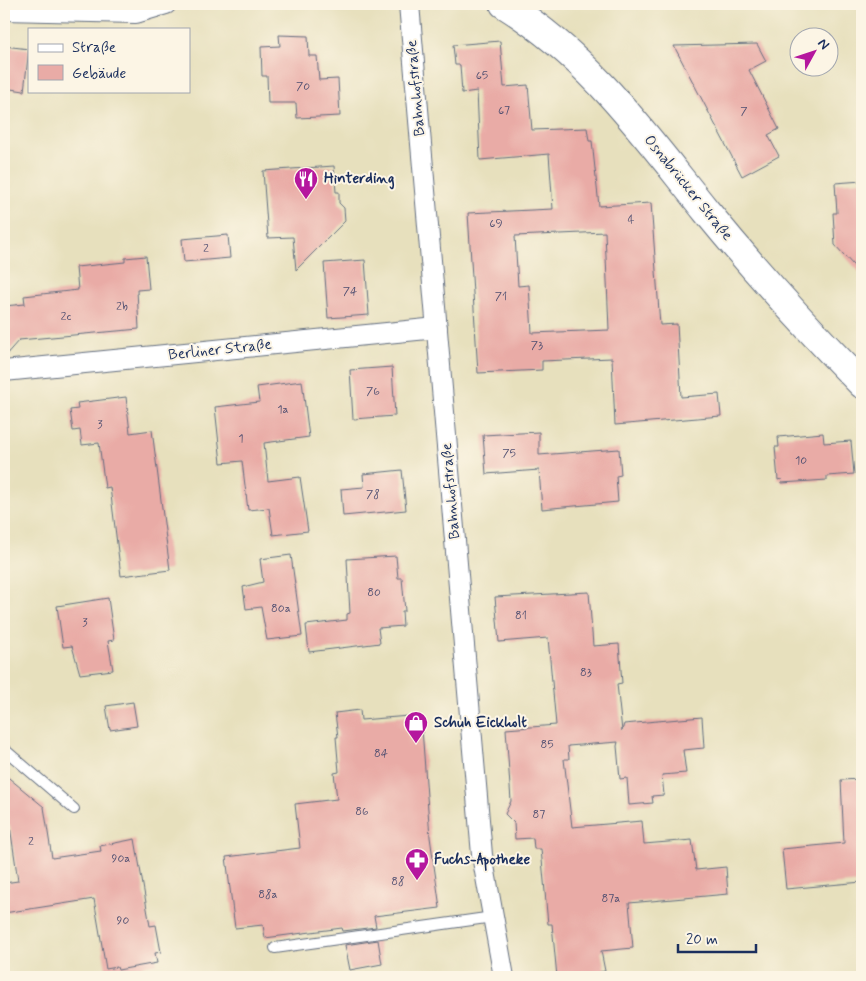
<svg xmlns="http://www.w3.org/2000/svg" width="866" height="981" viewBox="0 0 866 981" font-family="Mynerve,sans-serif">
  <rect width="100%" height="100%" fill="#fcf5e5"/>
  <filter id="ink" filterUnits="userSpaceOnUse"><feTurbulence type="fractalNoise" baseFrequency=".02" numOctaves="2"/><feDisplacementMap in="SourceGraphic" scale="10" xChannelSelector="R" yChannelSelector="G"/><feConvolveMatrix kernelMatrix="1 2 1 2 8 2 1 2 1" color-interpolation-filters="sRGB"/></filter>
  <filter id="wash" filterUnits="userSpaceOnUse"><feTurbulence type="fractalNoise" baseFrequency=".0096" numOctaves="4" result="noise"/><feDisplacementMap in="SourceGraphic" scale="20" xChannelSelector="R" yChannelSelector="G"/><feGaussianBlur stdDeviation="1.12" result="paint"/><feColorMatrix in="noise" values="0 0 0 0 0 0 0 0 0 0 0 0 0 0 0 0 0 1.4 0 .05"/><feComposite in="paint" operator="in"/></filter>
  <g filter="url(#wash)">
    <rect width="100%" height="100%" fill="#e7e0bd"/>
    <g id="blocks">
      <g fill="#e9aba6" fill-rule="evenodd">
        <polygon points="279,35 308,36 309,56 317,56 319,80 338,79 340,116 297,118 296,103 268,103 267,76 262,76 261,47 280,46"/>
        <path d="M500 41 504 87 528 85 532 130 587 128 589 141H592L599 206 651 203 660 325 677 324 681 397 719 394 721 416 615 425 612 358 542 361V370L478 373 468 213 553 209 549 154 480 160 477 91 462 93 460 65H455L453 45ZM605 232 609 330 532 333 529 285 518 286 515 236Z"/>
        <polygon points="757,44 766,61 749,70 779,129 768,135 779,156 742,176 674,46"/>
        <polygon points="4,46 29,49 24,91 4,88"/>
        <polygon points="334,166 336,192 339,192 339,203 344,208 345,221 296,270 293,237 268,238 263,171"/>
        <polygon points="862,181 862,275 835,245 833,213 837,213 835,183"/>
        <polygon points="228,235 230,258 184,262 182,239"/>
        <polygon points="146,256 149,289 137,290 139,329 19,340 4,357 4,306 25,304 24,296 78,290 76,267 125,262 125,258"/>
        <polygon points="365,260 369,315 328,318 324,263"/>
        <polygon points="392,367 395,416 353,419 350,370"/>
        <polygon points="302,381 309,437 264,443 268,481 300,477 308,531 273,535 269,508 248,510 242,461 221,463 215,407 259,402 257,387"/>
        <polygon points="126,397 130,433 152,430 170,570 121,576 110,487 105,488 99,443 82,445 80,430 73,431 70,410 78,409 77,403"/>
        <polygon points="539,432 539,455 619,449 621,475 616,476 618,502 542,509 539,470 486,474 483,435"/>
        <polygon points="823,433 824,443 851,441 854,474 827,476 827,480 782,483 781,479 778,480 775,447 779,447 778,437"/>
        <polygon points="402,470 406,510 343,516 341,489 364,487 363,474"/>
        <polygon points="291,555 302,636 267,640 261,607 246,609 243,587 263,582 260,559"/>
        <polygon points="396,556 398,578 402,578 405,611 402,611 403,626 378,628 380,643 309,652 306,625 347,620 347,614 350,613 347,559"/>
        <polygon points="589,592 593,646 619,644 622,683 617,684 622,731 624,724 702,717 704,748 683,750 686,773 662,775 664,795 652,796 653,803 629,805 627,778 620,779 617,746 618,742 568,746 569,759 564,759 572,827 642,821 644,844 692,840 696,870 726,867 728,894 629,903 633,948 601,951 605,971 596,973 597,977 557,977 552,924 548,924 541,849 534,849 533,838 515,839 514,823 505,814 511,801 506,729 556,725 548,638 499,642 495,597"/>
        <polygon points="108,598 114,640 108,641 113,670 80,674 72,646 63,647 57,606"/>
        <polygon points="133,702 137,726 110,730 106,706"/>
        <polygon points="360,710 361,720 421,715 430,837 440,908 374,916 376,927 343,931 342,928 265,938 263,925 235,928 226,857 300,848 295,804 337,799 334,773 339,772 336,737 338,737 335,713"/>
        <polygon points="4,774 44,807 52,858 101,851 100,846 135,839 150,926 156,925 161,952 155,953 157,963 118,970 117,967 106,969 94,899 4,913 4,883 18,881 10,826 4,821"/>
        <polygon points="862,779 862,882 786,889 782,849 844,843 841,780"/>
        <polygon points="378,940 382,964 350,970 345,945"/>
      </g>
    </g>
  </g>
  <g filter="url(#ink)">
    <use href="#blocks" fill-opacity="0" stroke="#626d7f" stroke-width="1"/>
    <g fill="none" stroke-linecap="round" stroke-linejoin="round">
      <g stroke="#626d7f" stroke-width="12">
        <g id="lane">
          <polyline points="4,749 74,809"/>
          <polyline points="275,948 493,917"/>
        </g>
      </g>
      <g stroke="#626d7f" stroke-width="22">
        <g id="street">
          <polyline points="409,4 482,855 504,977"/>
          <polyline points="4,10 136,13 166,4"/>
          <polyline points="4,371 437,328"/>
        </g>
      </g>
      <g stroke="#626d7f" stroke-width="30">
        <path id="secondary" d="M504 4C591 58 644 134 707 212 756 272 808 329 862 384"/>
      </g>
      <use href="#lane" stroke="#fff" stroke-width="10"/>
      <use href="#street" stroke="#fff" stroke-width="20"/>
      <use href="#secondary" stroke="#fff" stroke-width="28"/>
    </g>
  </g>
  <defs>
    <g id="restaurant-pin" transform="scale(1.25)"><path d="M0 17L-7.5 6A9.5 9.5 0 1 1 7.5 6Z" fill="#b5179e" stroke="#fcf5e5"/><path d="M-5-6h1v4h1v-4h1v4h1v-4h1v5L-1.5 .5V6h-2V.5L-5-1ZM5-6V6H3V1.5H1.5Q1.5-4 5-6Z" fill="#fff"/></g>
    <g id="shop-pin" transform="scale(1.25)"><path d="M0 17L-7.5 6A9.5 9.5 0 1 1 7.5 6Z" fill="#b5179e" stroke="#fcf5e5"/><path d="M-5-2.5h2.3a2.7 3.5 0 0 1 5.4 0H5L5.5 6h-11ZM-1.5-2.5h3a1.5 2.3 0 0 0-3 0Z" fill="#fff"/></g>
    <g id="pharmacy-pin" transform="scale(1.25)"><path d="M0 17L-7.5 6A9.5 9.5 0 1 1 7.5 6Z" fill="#b5179e" stroke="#fcf5e5"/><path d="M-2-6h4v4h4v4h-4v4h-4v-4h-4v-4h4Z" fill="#fff"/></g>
  </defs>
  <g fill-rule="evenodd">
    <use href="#restaurant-pin" x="306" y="179"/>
    <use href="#shop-pin" x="416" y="723"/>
    <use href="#pharmacy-pin" x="417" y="860"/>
  </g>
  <g text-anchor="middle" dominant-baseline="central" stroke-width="4" stroke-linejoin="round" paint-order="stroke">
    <g font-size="12" fill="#4e4e70">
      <text x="482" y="76">65</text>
      <text x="303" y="87">70</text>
      <text x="504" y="111">67</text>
      <text x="744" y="112">7</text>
      <text x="631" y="220">4</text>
      <text x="496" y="224">69</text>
      <text x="206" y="249">2</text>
      <text x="350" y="292">74</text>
      <text x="501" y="297">71</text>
      <text x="122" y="307">2b</text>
      <text x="66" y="317">2c</text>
      <text x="537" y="346">73</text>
      <text x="373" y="392">76</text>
      <text x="283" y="410">1a</text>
      <text x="100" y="425">3</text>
      <text x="241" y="439">1</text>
      <text x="509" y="454">75</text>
      <text x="801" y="461">10</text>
      <text x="373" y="495">78</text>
      <text x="374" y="593">80</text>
      <text x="281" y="609">80a</text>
      <text x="521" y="616">81</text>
      <text x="85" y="623">3</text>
      <text x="586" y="673">83</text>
      <text x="547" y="745">85</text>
      <text x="381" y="754">84</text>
      <text x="362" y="812">86</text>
      <text x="539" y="815">87</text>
      <text x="31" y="842">2</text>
      <text x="121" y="859">90a</text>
      <text x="398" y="882">88</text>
      <text x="268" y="895">88a</text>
      <text x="611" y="899">87a</text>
      <text x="123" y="921">90</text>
    </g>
    <g font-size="15" fill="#1b2f5e" stroke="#fcf5e5">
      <text transform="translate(416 88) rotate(-95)">Bahnhofstraße</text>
      <text transform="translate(688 188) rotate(51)">Osnabrücker Straße</text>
      <text transform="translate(220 350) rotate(-6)">Berliner Straße</text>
      <text transform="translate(451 491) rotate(-95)">Bahnhofstraße</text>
    </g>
    <g font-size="15" font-weight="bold" fill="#1b2f5e" stroke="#fcf5e5" text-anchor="start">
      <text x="324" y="179">Hinterding</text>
      <text x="434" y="723">Schuh Eickholt</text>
      <text x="434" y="860">Fuchs-Apotheke</text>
    </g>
  </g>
  <rect width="866" height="981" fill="none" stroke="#fcf5e5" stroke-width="20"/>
  <rect x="28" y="28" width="162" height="65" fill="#fcf5e5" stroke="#a2a6af"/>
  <rect x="38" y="44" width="25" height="8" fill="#ffffff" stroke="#a2a6af"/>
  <text x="72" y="52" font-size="15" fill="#1b2f5e">Straße</text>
  <rect x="38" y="65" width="25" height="15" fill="#e9aba6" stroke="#a2a6af"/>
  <text x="72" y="78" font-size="15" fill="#1b2f5e">Gebäude</text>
  <g transform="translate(814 52) rotate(50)"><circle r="24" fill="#fcf5e5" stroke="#a2a6af"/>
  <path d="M0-4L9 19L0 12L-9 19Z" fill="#b5179e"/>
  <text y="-8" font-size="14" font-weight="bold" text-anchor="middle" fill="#1b2f5e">N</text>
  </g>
  <path d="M678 944v8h78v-8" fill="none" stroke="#1b2f5e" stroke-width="2.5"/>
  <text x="686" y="944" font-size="15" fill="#1b2f5e" stroke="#fcf5e5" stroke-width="4" paint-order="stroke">20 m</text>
</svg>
